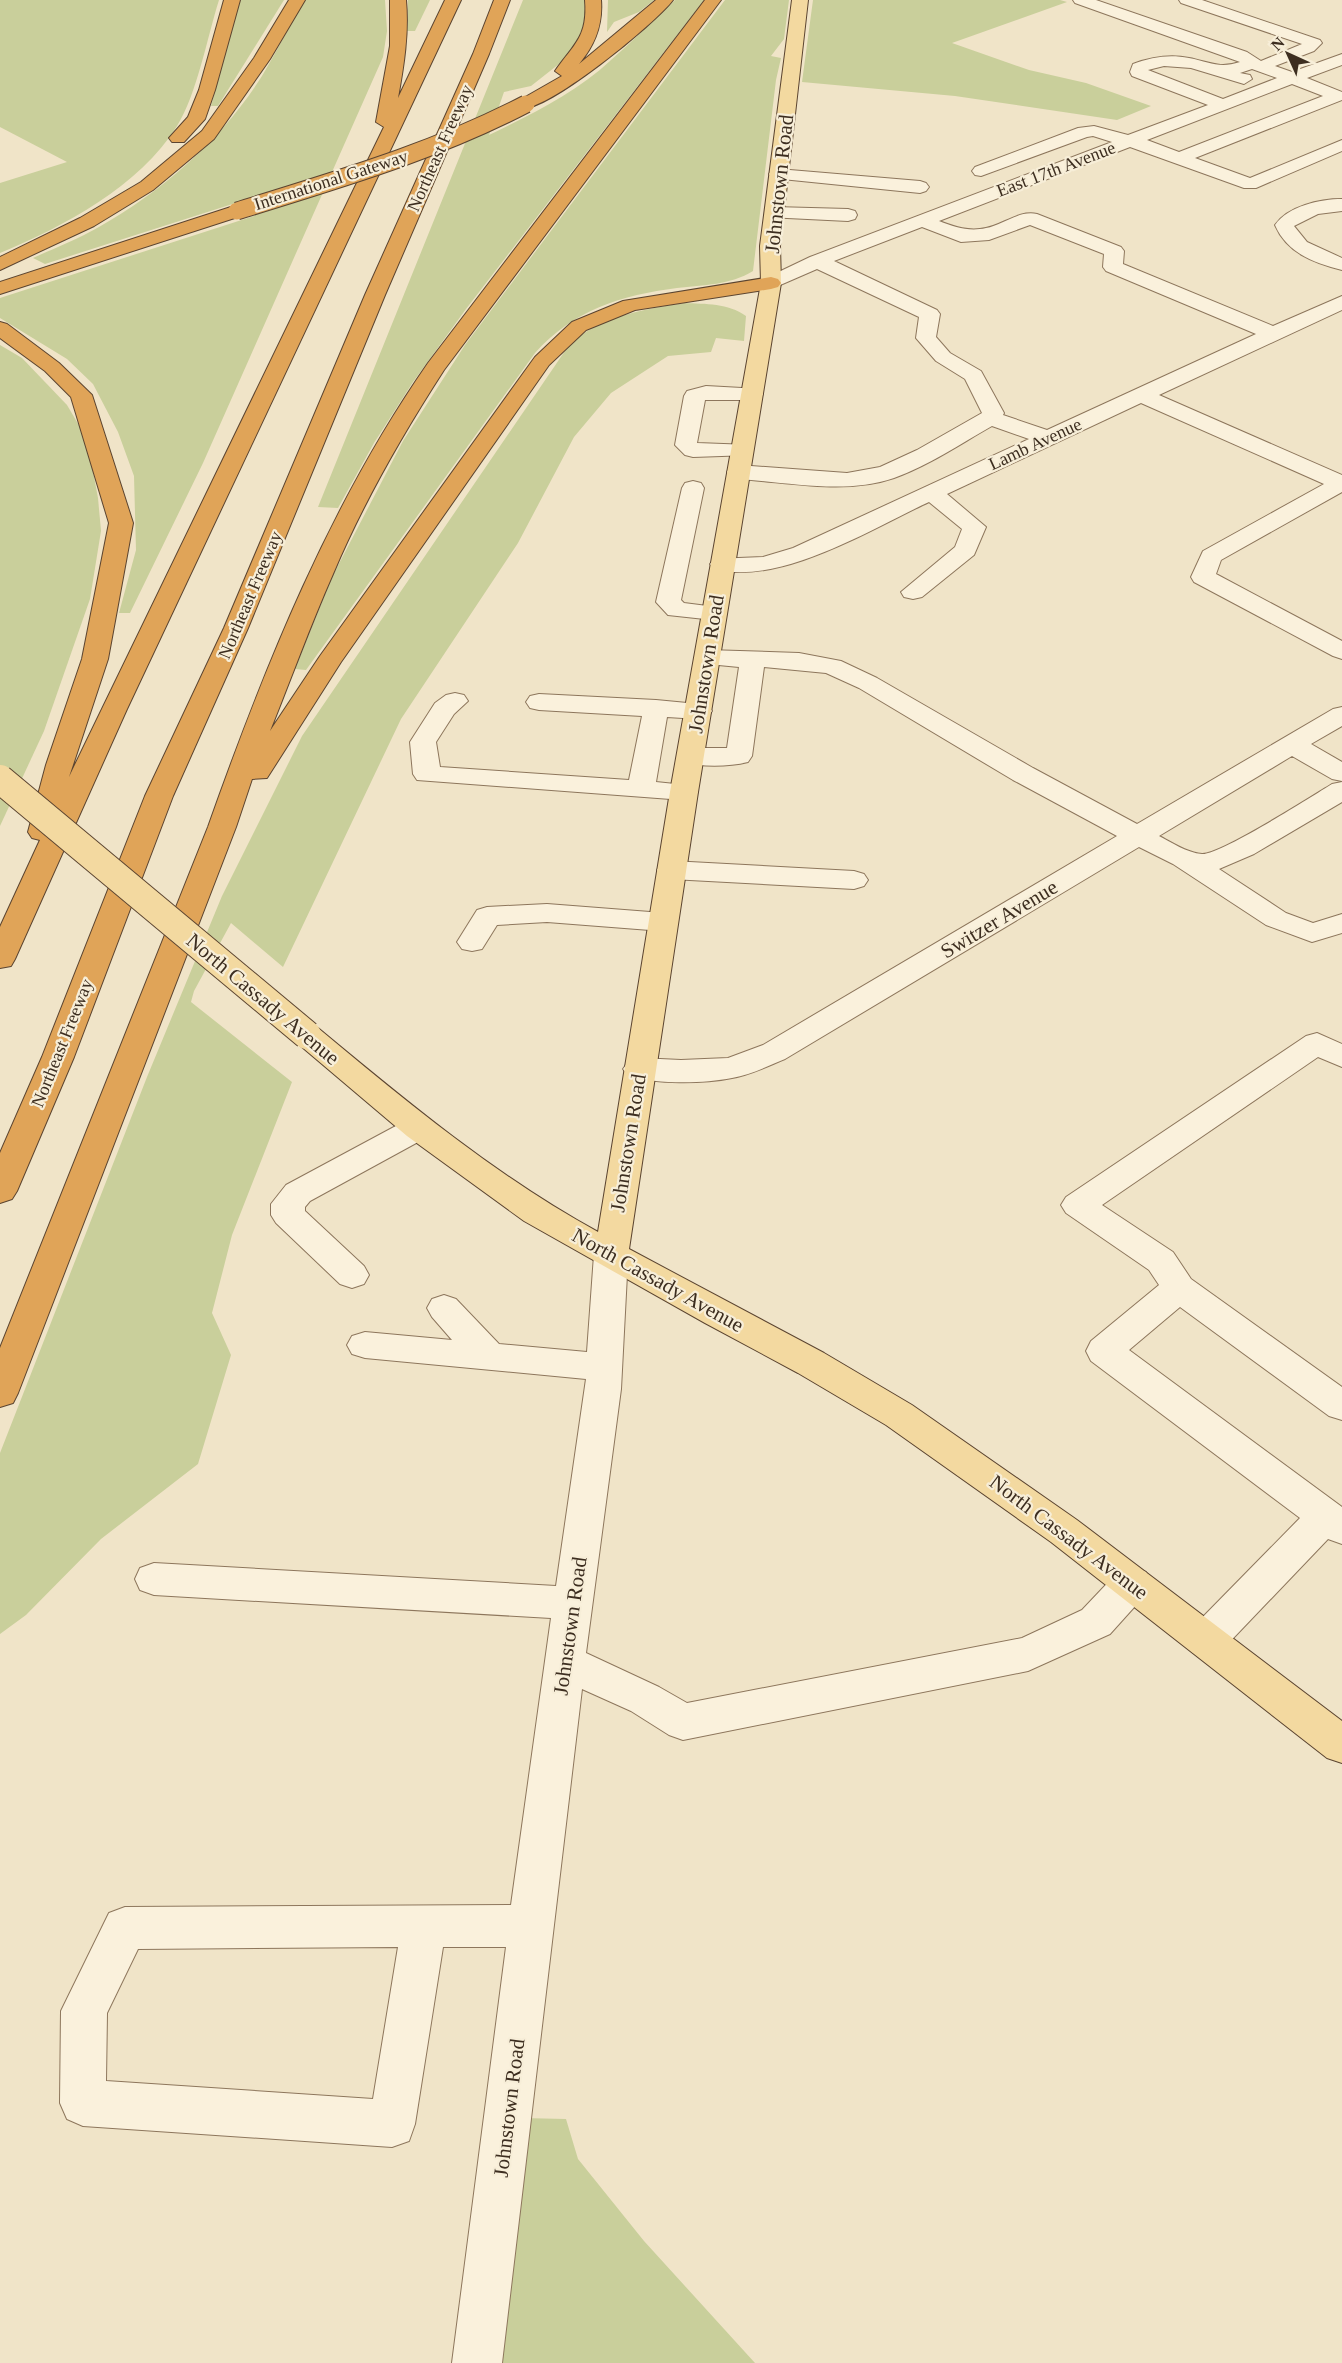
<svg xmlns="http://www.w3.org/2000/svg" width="1342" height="2363" viewBox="0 0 1342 2363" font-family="'Times New Roman',serif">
  <rect width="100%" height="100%" fill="#f0e4c8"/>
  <g fill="#c9cf9b">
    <path d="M0 0H219C207 38 197 94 177 126 140 186 63 227 0 253V183L67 162 0 127Z"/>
    <polygon points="240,0 284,0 218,106 211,106"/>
    <path d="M304 0H385L387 31 383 57 203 463 130 613H119L136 550 134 476 118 432 93 384 67 359 0 318V298L254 216 264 194 45 264 33 258C55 248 78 239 99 227 164 190 222 139 262 76 277 51 290 25 304 0Z"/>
    <polygon points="408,0 430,0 415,31 407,31"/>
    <path d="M523 0H586L585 29 578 42 564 60 531 86 504 92 489 135C532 114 576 93 611 60 633 41 653 20 675 0H704L466 309 413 382 374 443 338 508 318 507Z"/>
    <polygon points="608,0 654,0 639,12 614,22 607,32"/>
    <path d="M725 0H789L784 39 771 56 781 58 776 80 753 271C730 285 704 285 677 288 622 295 573 310 535 353L306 670 295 669 332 577 403 441 465 345Z"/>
    <polygon points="813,0 1060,0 1067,2 952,43 1029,70 1086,83 1151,106 1117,120 955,96 802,82"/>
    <path d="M684 303C706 304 728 303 746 316L744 341 716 338 711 352 668 356 611 393 574 437 518 543 401 719 283 967 231 923 194 991 191 1002 292 1082 232 1235 212 1313 231 1355 198 1464 101 1539 26 1615 0 1634V1453L147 1077 222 896 302 736 552 370C559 360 566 348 575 340 605 315 647 309 684 303Z"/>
    <polygon points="0,345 22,358 67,405 87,439 98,498 101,531 90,599 44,731 0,826"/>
    <polygon points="522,2118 566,2119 578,2159 644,2241 755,2363 493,2363"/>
  </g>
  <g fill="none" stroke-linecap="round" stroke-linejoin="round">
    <g stroke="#8d765c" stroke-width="2">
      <g id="minor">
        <path d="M1073 0H1096L1247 52 1261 61 1302 44 1181 3 1179 0H1202L1320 40 1322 43 1314 51 1275 66 1292 72 1342 54V65L1307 78 1342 92V100L1195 158 1250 178 1342 140V151L1256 188H1244L1130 147 939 221C955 227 969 232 986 228 1003 225 1019 210 1037 214L1121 247 1124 251 1123 264 1273 326 1342 296V310L1159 395 1342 475V492L1221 560 1216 574 1342 641V659L1333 656 1194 582 1191 577 1203 551 1324 484 1141 403 947 494 986 527 974 555 922 597 913 599 904 597 901 592 955 547 962 529 929 502C869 530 780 586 714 569L710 564 714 559 763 557 793 548 1029 439 992 426C960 444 928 466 894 478 845 495 788 482 738 479L730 477 727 472 730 467 738 465 847 473 880 467 917 450 982 413 965 379 936 361 916 338 919 317 817 269 771 289 764 287 761 283 764 279 810 257 1112 142 1093 136 1087 137 981 176 975 175 972 171 975 167 1078 128 1094 126 1128 135 1208 105 1132 76 1130 72 1133 64C1152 57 1169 54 1189 58 1210 62 1219 69 1240 62L1075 3ZM1164 66 1191 68 1244 84 1252 79 1250 75 1240 73 1252 69 1277 78 1223 99 1148 70ZM1292 84 1323 96 1179 152 1147 140ZM1030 225 1104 254 1103 267 1106 271 1256 334 1047 430 1003 415 1004 413 981 371 950 353 936 337 940 314 937 310 834 261 922 227 961 242 989 240Z"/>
        <polygon points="778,169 920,181 926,183 929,187 926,191 920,193 772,178 769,174 772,170"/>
        <path d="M1342 199V211L1318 214 1294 226 1307 242 1342 258V270C1314 263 1287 253 1275 225 1288 206 1320 199 1342 199Z"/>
        <polygon points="774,207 848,209 855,211 857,215 855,219 848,221 767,217 765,213 767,209"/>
        <polygon points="706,386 760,389 763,394 760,399 752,400 705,400 697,443 750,445 753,450 750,455 693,457 685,455 675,445 684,396 687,391"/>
        <polygon points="693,481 701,483 704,488 681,600 684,603 723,608 726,613 723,618 714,620 668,615 656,602 682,488 685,483"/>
        <path d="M707 650 799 653 841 661 877 678 1033 768 1137 824 1333 709 1342 707V726L1311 744 1342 762V781L1332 779 1292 756 1159 836C1171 842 1187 853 1202 854 1220 855 1311 797 1332 784L1342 782V802L1254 854 1219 869 1286 913 1313 923 1342 914V933L1312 942 1266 925 1173 864 1139 847 785 1059C768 1066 750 1075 732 1078 702 1084 656 1084 628 1076L623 1069 628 1062 639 1058 681 1060 728 1058 763 1045 1117 836 1013 780 859 688 826 673 764 667 752 756 748 762C728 767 701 767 681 762L677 756 681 750 690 748H727L739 667 698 663 694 658 698 653Z"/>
        <polygon points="455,693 464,695 468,701 454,714 436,742 440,767 629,780 642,716 539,710 530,708 526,702 530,696 539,694 656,700 708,705 712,711 708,717 699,719 667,717 656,782 694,786 698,792 694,798 684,800 417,780 413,774 410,742 435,703 446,695"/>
        <polygon points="671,861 854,871 864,874 868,880 864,886 854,889 671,879 661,876 657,870 661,864"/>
        <polygon points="547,904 663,913 673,916 678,922 673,928 663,931 547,922 497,925 482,949 472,951 462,949 457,942 477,910 487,907"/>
        <polygon points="1317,1033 1342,1044 1342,1067 1318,1057 1102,1205 1173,1252 1191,1279 1342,1387 1342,1420 1329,1416 1180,1307 1129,1350 1342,1507 1342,1544 1328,1539 1220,1652 1206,1657 1192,1652 1186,1640 1192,1628 1300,1518 1091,1361 1086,1351 1091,1341 1159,1285 1149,1270 1066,1213 1061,1205 1066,1197 1306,1036"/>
        <polygon points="418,1117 429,1120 434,1128 429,1136 310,1201 305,1207 305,1211 364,1266 369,1275 364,1284 352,1288 340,1284 276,1223 271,1215 271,1204 286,1185 407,1120"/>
        <path d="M611 1243 623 1246 628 1255 621 1389 586 1653 659 1687 687 1703 1022 1638 1082 1610 1118 1572 1132 1567 1146 1572 1151 1583 1146 1594 1110 1634 1028 1671 683 1740 669 1735 631 1711 582 1689 502 2363H452L506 1947H443L415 2124 409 2141 392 2147 83 2126 67 2119 60 2103 61 2011 109 1913 125 1907 511 1905 551 1618 154 1595 140 1590 135 1579 140 1568 154 1563 556 1586 586 1379 365 1358 352 1354 347 1345 352 1336 365 1332 452 1340 432 1317 427 1308 432 1299 444 1295 456 1299 499 1344 587 1352 594 1255 599 1246ZM398 1947 373 2099 106 2081 107 2013 138 1949Z"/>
      </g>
    </g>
    <g stroke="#5b4430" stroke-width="2">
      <path id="major" d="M792 0H808L780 246 781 283 698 792 629 1249 824 1353 912 1405 1077 1520 1342 1721V1763L1327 1758 1051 1542 886 1425 798 1373 705 1323 524 1221 407 1136 296 1042 292 1035 296 1028 307 1025 318 1028C407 1102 496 1176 598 1232L670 792 761 283 760 246Z"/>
    </g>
    <g stroke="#5b4430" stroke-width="2">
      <g id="highway">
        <polygon points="224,0 240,0 215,90 205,119 184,142 172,142 169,138 188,117 199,90"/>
        <polygon points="289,0 305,0 270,59 214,139 153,190 94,226 0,270 0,257 80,218 141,182 202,131 254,58"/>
        <path d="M390 0H406C409 33 404 65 398 98L445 0H461L127 709 15 959 11 966 0 968V927L40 840 32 838 28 832 46 765 82 659 109 523 71 397 45 371 0 338V322L7 324 59 363 92 395 133 523 108 659 69 777 384 127 376 122 390 46Z"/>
        <polygon points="494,0 510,0 489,54 385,295 248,628 173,796 74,1057 17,1191 12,1199 0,1203 0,1153 42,1057 145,796 224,628 365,295 473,54"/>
        <path d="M585 0H601C603 25 595 45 579 64L656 0H673C656 23 545 114 520 108L517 104 520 100 562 76 555 71C574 44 588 37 585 0Z"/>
        <path d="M705 0H721L444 370C402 435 363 503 333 574 310 626 291 679 270 731L320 656 535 357 572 322 623 301 771 277 778 279 781 283 778 287 771 289 635 310 586 330 549 365 341 662 267 778 252 779 236 827 18 1393 13 1403 0 1407V1348L208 827C265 666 330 504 428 363Z"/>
        <polygon points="237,205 244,207 246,211 244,215 0,294 0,282"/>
      </g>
    </g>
    <use href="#minor" fill="#faf1dc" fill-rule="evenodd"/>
    <use href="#major" fill="#f3d9a0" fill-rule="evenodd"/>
    <use href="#highway" fill="#e0a458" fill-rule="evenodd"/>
    <g stroke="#5b4430" stroke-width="30" stroke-linecap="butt">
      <polyline id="major-bridge" points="0,779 307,1035"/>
    </g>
    <g stroke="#5b4430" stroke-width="19" stroke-linecap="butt">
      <path id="highway-bridge" d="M237 211C336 180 434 152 526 104"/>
    </g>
    <use href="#major-bridge" stroke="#f3d9a0" stroke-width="28"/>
    <use href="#highway-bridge" stroke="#e0a458" stroke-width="17"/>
  </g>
  <g text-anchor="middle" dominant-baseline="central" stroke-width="4.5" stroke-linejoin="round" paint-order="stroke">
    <g font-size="18" fill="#3d2e20" stroke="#f7eed8">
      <text transform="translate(440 148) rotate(-66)">Northeast Freeway</text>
      <text transform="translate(1056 169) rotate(-21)">East 17th Avenue</text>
      <text transform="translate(331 180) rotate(-18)">International Gateway</text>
      <text transform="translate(1035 444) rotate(-25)">Lamb Avenue</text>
      <text transform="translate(250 595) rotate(-67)">Northeast Freeway</text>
      <text transform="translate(62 1043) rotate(-68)">Northeast Freeway</text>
    </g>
    <g font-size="21" fill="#3d2e20" stroke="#f7eed8">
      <text transform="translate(779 184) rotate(-84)">Johnstown Road</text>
      <text transform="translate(706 664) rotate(-81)">Johnstown Road</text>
      <text transform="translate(999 919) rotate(-31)">Switzer Avenue</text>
      <text transform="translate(263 999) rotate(40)">North Cassady Avenue</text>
      <text transform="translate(628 1143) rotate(-81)">Johnstown Road</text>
      <text transform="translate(658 1280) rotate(29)">North Cassady Avenue</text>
      <text transform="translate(1069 1537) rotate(37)">North Cassady Avenue</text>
      <text transform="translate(570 1626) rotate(-82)">Johnstown Road</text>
      <text transform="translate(509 2108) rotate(-83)">Johnstown Road</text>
    </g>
  </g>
  <g transform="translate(1288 54) rotate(315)" stroke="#f7eed8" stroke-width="4.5" paint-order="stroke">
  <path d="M0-4.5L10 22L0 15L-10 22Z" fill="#3d2e20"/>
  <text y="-9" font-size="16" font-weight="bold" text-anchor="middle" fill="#3d2e20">N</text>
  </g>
</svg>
